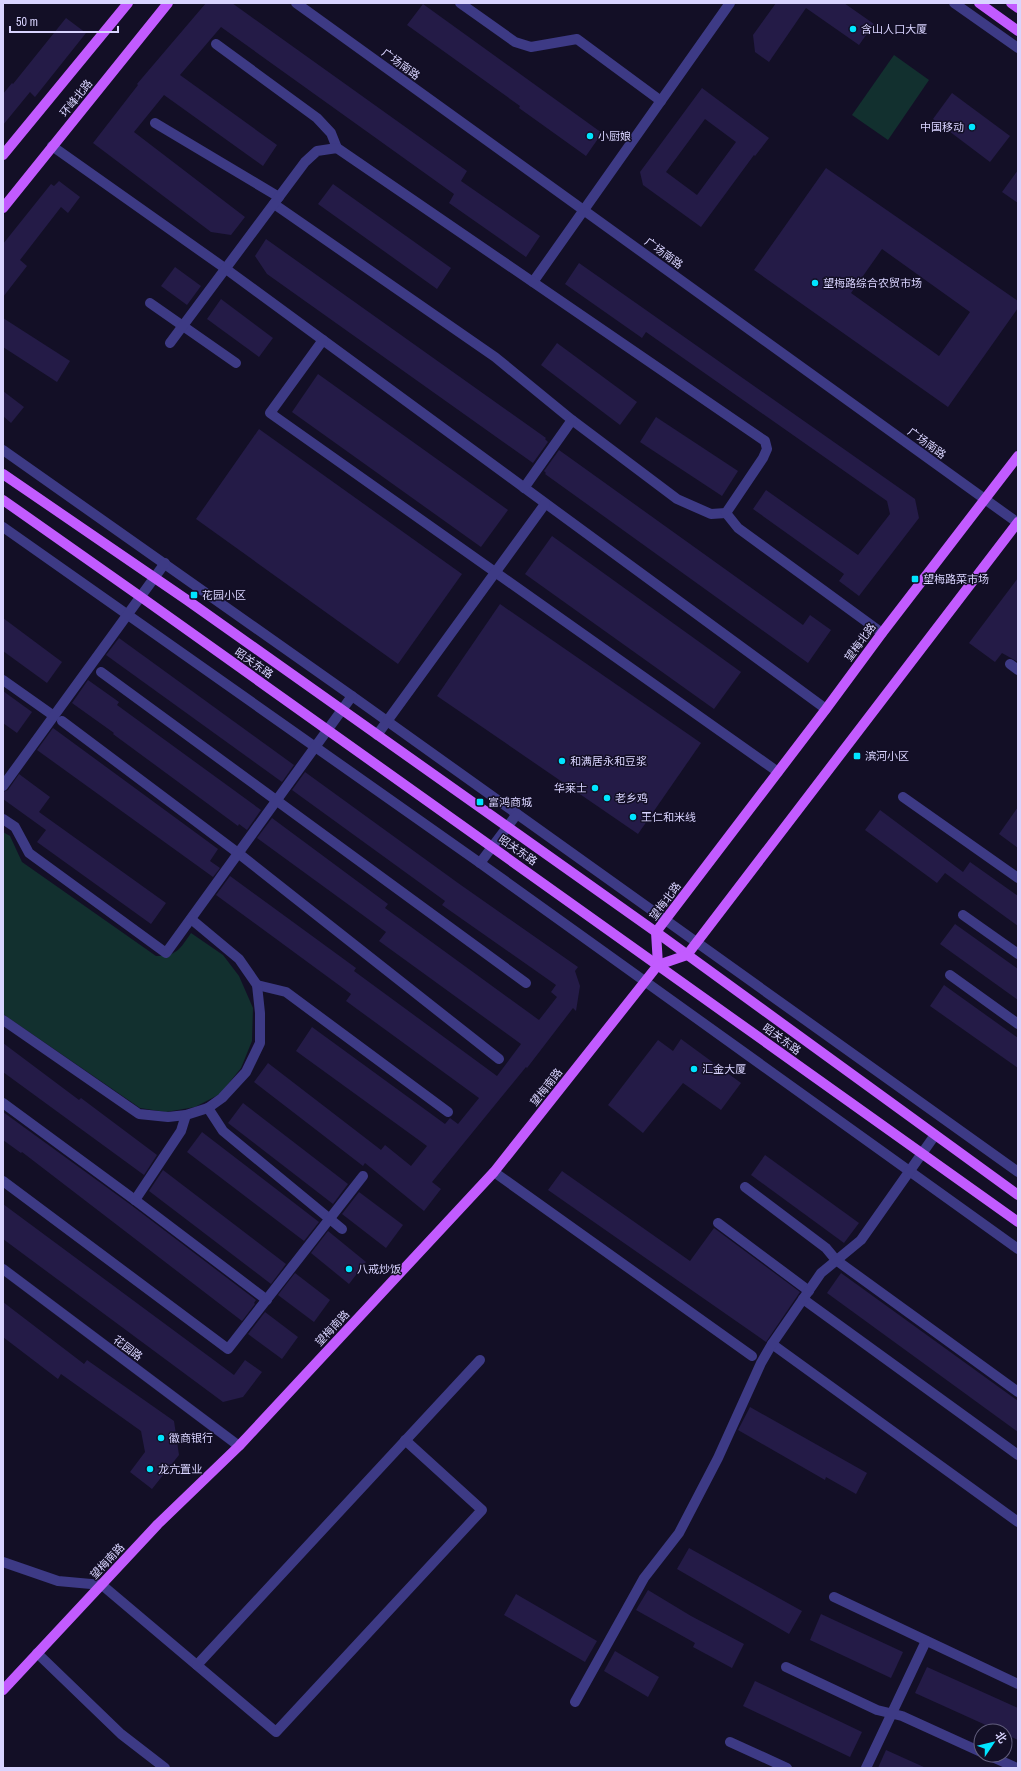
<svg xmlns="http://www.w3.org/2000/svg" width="1021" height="1771" viewBox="0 0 1021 1771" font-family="'Archivo Narrow','Noto Sans SC',sans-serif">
  <rect width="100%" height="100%" fill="#130f26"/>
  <g fill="#12302f">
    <polygon points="894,55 929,80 888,140 852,115"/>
    <path d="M3 832 10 836 22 862 156 956C177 956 180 949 191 933L223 955 239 976 253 1008 252 1041 241 1068 220 1094 195 1107 166 1112 140 1108 3 1014Z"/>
  </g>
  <g fill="#241b47" fill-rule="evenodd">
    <polygon points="206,3 232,3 467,171 461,181 540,236 526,257 449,203 454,194 221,27 180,75 277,145 263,166 164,95 134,132 245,217 231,235 211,232 93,143 138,85 137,84"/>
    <polygon points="776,3 844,3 874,24 859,45 806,8 769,62 755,52 753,35"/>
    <polygon points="423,4 602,133 586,156 519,108 520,106 407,25"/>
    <polygon points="66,18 86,33 35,97 30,92 3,125 3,94 12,83 13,84"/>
    <path d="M702 88 769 138 755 156 754 155 701 227 643 185 640 172ZM705 119 736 142 697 195 666 172Z"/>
    <polygon points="952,93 1010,136 990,162 933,119"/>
    <path d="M826 168 1018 301V308L948 407 754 270ZM882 249 970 312 939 356 851 293Z"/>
    <polygon points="1018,170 1018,203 1002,192"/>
    <polygon points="59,181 80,197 68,213 61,207 20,260 27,266 3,297 3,244 51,184 54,186"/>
    <polygon points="333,184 451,268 437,289 318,204"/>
    <polygon points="266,239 546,438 545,439 548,442 533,463 267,274 255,256"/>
    <polygon points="579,263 915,499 919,518 859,596 839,581 844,574 753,509 766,490 858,555 890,514 887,501 646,332 642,338 565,284"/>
    <polygon points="175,267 201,286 187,305 161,286"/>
    <polygon points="221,299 273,338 259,357 207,319"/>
    <polygon points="3,318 70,361 57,382 3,347"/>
    <polygon points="557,343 637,402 620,425 541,365"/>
    <polygon points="318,374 508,510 481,547 292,412"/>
    <polygon points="3,391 24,407 11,423 3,416"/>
    <polygon points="656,417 738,471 722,496 640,442"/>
    <polygon points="259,429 462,574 398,664 196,519"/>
    <polygon points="559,450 803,625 810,615 831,630 808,663 545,474 546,473 544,471"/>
    <polygon points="552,536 741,672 714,709 525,574"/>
    <polygon points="1018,578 1018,662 1002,653 995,662 969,643"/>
    <polygon points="500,604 701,743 638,834 437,696"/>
    <polygon points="3,618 62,662 47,683 3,651"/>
    <polygon points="119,638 294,765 282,782 106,655"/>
    <polygon points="88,680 119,702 117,705 261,810 247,830 239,824 238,826 113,734 114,733 72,703"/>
    <polygon points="3,691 32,712 17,733 3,723"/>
    <polygon points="53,728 218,849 210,861 220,868 213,877 37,750"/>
    <polygon points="305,772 458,883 578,967 575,971 580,986 576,1011 573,1008 527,1068 526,1067 432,1182 441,1189 424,1211 365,1163 363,1166 254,1082 268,1063 381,1150 385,1145 411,1166 427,1146 296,1051 312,1027 445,1124 450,1118 458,1124 479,1098 346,1001 351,994 216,895 230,876 356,968 354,971 497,1076 521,1044 379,941 386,932 257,838 272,818 388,904 385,908 539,1020 557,997 551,992 556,985 442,905 445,901 292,790"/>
    <polygon points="19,774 50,797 39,812 166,903 151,924 37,842 46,830 3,799 3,792 8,790"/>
    <polygon points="1018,807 1018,848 999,834"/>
    <polygon points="880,810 963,872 970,862 1018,896 1018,926 945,873 937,883 865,830"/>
    <polygon points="955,924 1018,969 1018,1000 940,944"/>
    <polygon points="944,985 1018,1038 1018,1068 930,1006"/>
    <polygon points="681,1039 741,1083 721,1110 683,1083 643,1133 608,1105 658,1040 673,1051"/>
    <polygon points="3,1043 79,1100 81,1098 157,1155 144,1175 3,1072"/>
    <polygon points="243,1103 348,1184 333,1204 228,1123"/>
    <polygon points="3,1112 131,1205 256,1300 254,1303 255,1304 242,1321 22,1152 21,1153 3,1140"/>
    <polygon points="202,1132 319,1222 304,1241 187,1152"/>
    <polygon points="765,1155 859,1223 844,1243 751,1175"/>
    <polygon points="163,1170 286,1264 271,1284 149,1191"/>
    <polygon points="562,1171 690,1261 714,1228 800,1292 766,1342 548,1190"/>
    <polygon points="359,1192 403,1225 386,1248 342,1214"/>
    <polygon points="3,1204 234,1375 245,1360 262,1372 243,1397 223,1402 3,1239"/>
    <polygon points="328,1231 366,1262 349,1284 311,1253"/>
    <polygon points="295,1273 330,1300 314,1322 278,1295"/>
    <polygon points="841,1273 1018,1401 1018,1432 827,1293"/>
    <polygon points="3,1302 84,1364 87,1360 174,1421 179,1455 152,1489 130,1472 145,1452 141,1431 61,1374 58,1379 3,1337"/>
    <polygon points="265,1312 298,1337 282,1359 248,1334"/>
    <polygon points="750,1407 867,1473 856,1494 826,1477 825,1480 738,1430"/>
    <polygon points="689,1548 802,1611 789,1634 677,1569"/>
    <polygon points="648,1590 691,1616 744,1644 732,1668 693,1647 695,1643 636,1610"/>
    <polygon points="516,1594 597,1641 585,1662 504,1615"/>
    <polygon points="821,1614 903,1652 891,1678 810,1640"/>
    <polygon points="615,1651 659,1677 648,1697 604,1671"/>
    <polygon points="927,1667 1018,1708 1018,1740 1005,1734 1005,1731 999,1731 915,1693"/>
    <polygon points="755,1681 862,1732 850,1757 743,1706"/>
    <polygon points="886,1750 926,1768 878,1768"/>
  </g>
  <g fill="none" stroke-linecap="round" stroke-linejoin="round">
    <g stroke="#3d3a85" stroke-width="10">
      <polyline points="296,3 1018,523"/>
      <polyline points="460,3 515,42 531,47 577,39 661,101"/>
      <polyline points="954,3 1018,48"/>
      <polyline points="216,44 317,118 331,133 337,148"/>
      <polyline points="155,123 279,197"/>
      <polyline points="52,146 226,269 826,709"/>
      <polyline points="274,204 495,357 572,420 677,499 711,514 726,513"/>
      <polyline points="533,282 730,3"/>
      <polyline points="150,303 236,363"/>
      <polyline points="323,340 270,413 778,772"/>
      <polyline points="170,343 305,162 317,151 337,148 765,441 767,449 763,458 726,513 738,528 882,633"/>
      <polyline points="3,450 352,696 1018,1172"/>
      <polyline points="524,488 572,420"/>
      <polyline points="3,527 480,863 1018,1249"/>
      <polyline points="1010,664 1018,670"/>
      <polyline points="101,672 526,983"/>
      <polyline points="3,680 54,716"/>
      <polyline points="62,721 238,853 499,1059"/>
      <polyline points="377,735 545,504"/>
      <polyline points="3,786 165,563"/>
      <polyline points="903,797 1018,878"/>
      <polyline points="3,819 15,827 29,853 166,953 352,696"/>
      <polyline points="480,863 517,814"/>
      <polyline points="963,915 1018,954"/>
      <polyline points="950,975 1018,1024"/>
      <polyline points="257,985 286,992 448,1112"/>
      <polyline points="3,1020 139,1114 168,1117 186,1115 208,1108 222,1098 246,1072 260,1043 260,1013 257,985 239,959 191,919"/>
      <polyline points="3,1103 135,1200 267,1300"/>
      <polyline points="208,1108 223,1131 342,1229"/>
      <polyline points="494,1172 752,1356"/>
      <polyline points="3,1181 228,1349 363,1176"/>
      <polyline points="745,1187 826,1248 836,1260 1018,1392"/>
      <polyline points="135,1200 181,1131 186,1115"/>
      <polyline points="718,1223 809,1291"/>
      <polyline points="3,1269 239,1446"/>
      <polyline points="803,1299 1018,1455"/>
      <polyline points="772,1344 1018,1522"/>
      <polyline points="3,1562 58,1581 102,1585 276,1732 482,1510 405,1440"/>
      <polyline points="834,1597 1018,1684"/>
      <polyline points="37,1653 121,1734 165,1768"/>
      <polyline points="197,1665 480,1360"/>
      <polyline points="786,1667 877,1710 902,1716 981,1752"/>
      <polyline points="575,1702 644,1578 679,1533 718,1458 761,1363 772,1344 821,1273 861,1240 935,1135"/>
      <polyline points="730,1742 787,1768"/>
      <polyline points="988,1755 1017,1768"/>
      <polyline points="866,1768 926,1641"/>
    </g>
    <g stroke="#c25bff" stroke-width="10">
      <polyline points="979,3 1018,31"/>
      <polyline points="1011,3 1018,8"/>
      <polyline points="3,155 128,3"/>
      <polyline points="3,208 168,3"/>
      <polyline points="3,474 187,600 656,932 1018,1195"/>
      <polyline points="3,500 141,597 1018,1222"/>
      <polyline points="658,965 656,932 826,709 882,633 1018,456"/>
      <polyline points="658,965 687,955 1018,522"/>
      <polyline points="3,1690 158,1524 239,1446 494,1172 658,965"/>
    </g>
  </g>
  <g fill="#00e5ff" stroke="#130f26" stroke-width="1.5">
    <circle cx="853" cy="29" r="4"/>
    <circle cx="972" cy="127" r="4"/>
    <circle cx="590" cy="136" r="4"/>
    <circle cx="815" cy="283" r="4"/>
    <rect x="911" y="575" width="8" height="8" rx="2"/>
    <rect x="190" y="591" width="8" height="8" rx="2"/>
    <rect x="853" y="752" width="8" height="8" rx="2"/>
    <circle cx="562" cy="761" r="4"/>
    <circle cx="595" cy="788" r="4"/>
    <circle cx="607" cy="798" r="4"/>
    <rect x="476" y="798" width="8" height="8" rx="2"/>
    <circle cx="633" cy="817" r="4"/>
    <circle cx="694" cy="1069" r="4"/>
    <circle cx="349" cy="1269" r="4"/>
    <circle cx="161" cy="1438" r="4"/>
    <circle cx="150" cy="1469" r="4"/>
  </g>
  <g text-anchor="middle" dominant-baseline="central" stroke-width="3" stroke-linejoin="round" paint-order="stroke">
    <g font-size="11" fill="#d9d4ff" stroke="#130f26" text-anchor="start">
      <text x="861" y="29">含山人口大厦</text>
      <text x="964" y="127" text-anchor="end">中国移动</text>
      <text x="598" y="136">小厨娘</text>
      <text x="823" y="283">望梅路综合农贸市场</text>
      <text x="923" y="579">望梅路菜市场</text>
      <text x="202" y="595">花园小区</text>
      <text x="865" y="756">滨河小区</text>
      <text x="570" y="761">和满居永和豆浆</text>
      <text x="587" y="788" text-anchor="end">华莱士</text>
      <text x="615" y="798">老乡鸡</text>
      <text x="488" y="802">富鸿商城</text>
      <text x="641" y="817">王仁和米线</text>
      <text x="702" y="1069">汇金大厦</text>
      <text x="357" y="1269">八戒炒饭</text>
      <text x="169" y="1438">徽商银行</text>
      <text x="158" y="1469">龙亢置业</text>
    </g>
    <g font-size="11" fill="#d9d4ff" stroke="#130f26">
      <text transform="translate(401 64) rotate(36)">广场南路</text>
      <text transform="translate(76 98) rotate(-51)">环峰北路</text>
      <text transform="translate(664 253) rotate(36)">广场南路</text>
      <text transform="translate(927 443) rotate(36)">广场南路</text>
      <text transform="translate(860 642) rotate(-54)">望梅北路</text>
      <text transform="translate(254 663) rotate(35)">昭关东路</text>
      <text transform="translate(518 850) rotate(35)">昭关东路</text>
      <text transform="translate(665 901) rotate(-53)">望梅北路</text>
      <text transform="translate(782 1039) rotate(36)">昭关东路</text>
      <text transform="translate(546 1087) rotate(-52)">望梅南路</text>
      <text transform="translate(332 1328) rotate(-47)">望梅南路</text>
      <text transform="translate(128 1348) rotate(37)">花园路</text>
      <text transform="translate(107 1561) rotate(-47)">望梅南路</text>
    </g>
  </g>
  <rect width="1021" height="1771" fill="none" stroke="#d9d4ff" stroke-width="8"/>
  <g transform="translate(993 1743) rotate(55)"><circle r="19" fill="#130f26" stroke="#625e7d"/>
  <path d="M0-3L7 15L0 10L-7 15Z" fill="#00e5ff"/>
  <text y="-6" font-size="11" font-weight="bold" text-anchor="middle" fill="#d9d4ff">北</text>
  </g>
  <path d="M10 26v6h108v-6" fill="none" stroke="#d9d4ff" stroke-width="2"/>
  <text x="16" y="26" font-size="12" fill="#d9d4ff" stroke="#130f26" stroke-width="3" paint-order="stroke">50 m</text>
</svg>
